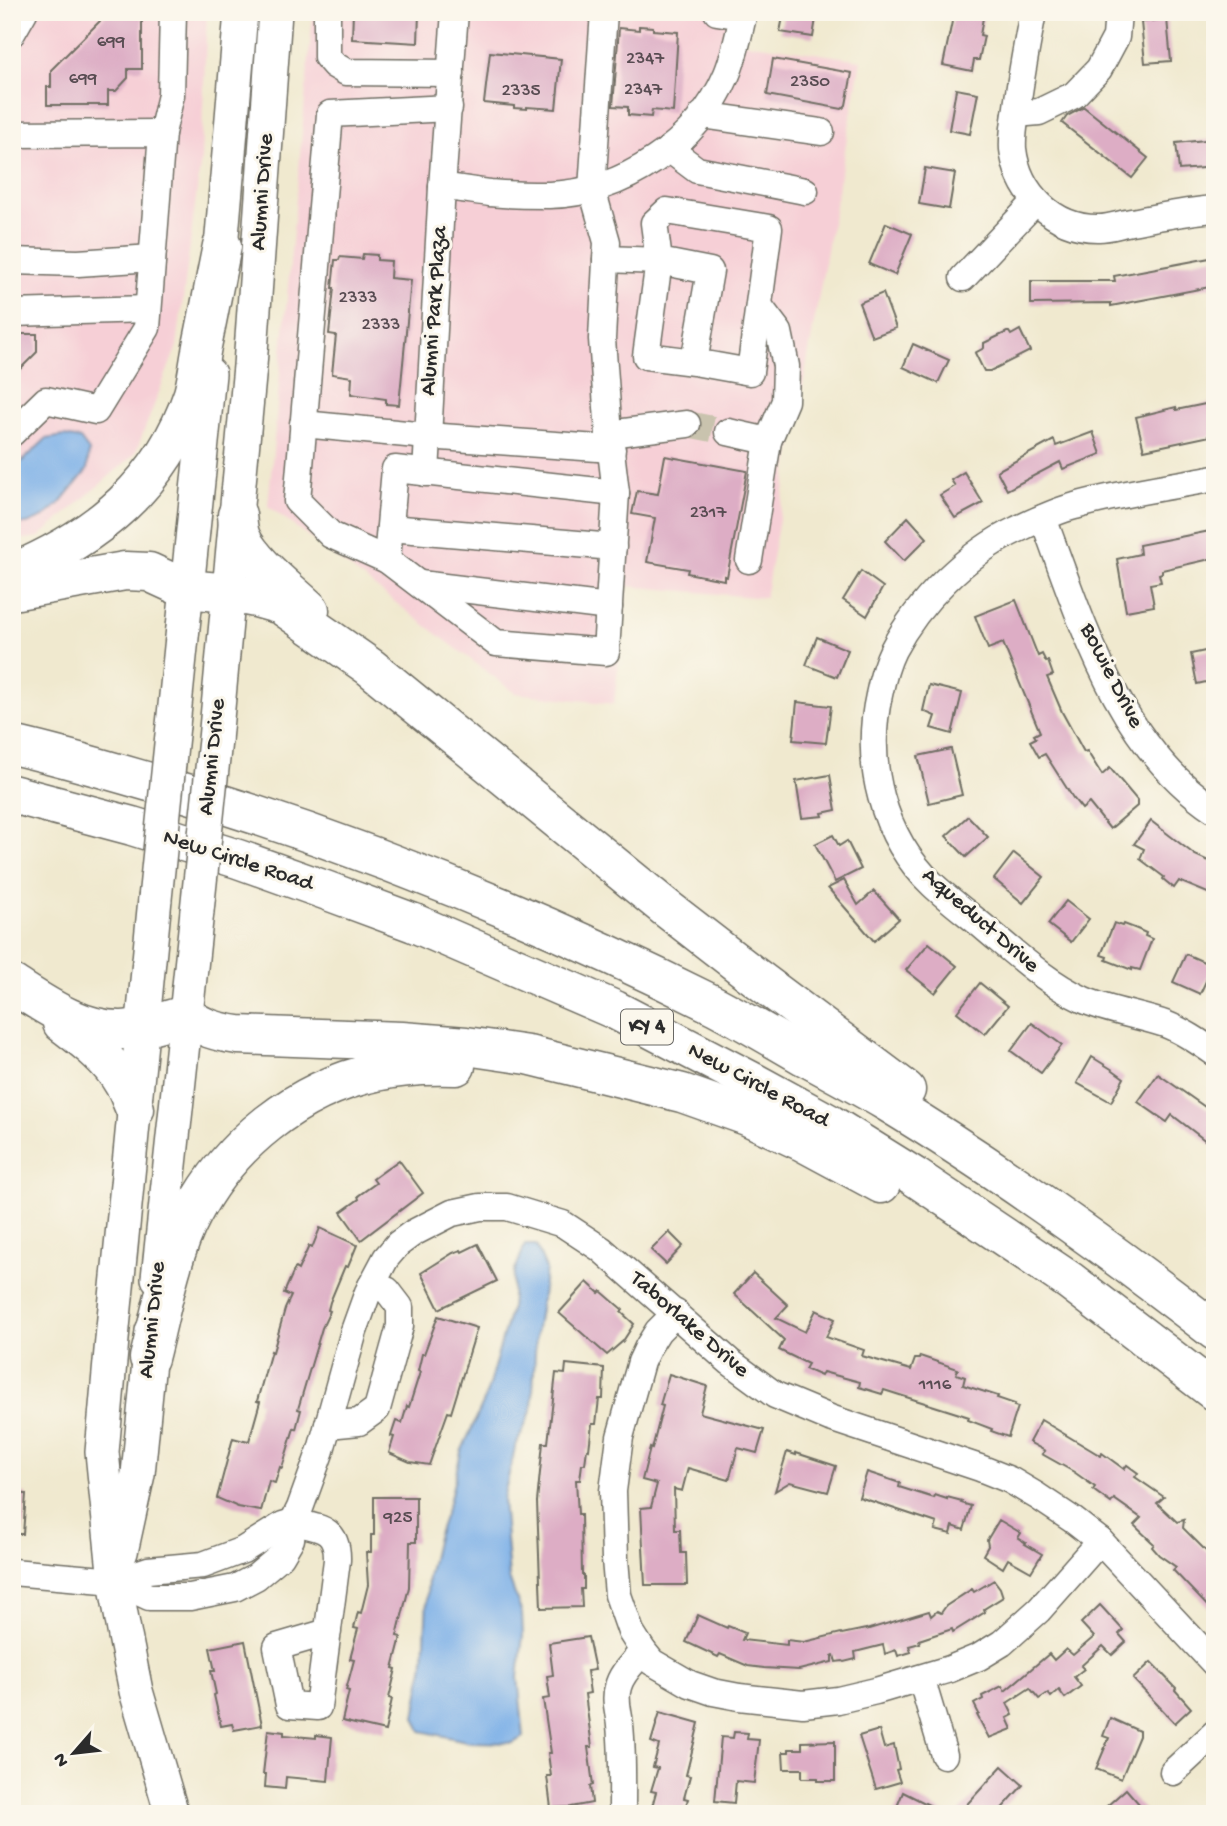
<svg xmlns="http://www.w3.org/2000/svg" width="1227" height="1826" viewBox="0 0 1227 1826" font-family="'Gochi Hand',sans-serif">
  <rect width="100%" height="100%" fill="#fbf7ec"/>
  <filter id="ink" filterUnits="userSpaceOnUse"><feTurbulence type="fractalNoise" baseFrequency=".0143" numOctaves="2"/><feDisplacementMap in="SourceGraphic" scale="14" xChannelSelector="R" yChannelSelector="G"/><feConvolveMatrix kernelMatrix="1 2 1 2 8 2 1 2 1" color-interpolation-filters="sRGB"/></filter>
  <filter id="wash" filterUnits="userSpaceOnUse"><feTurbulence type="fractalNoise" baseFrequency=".00686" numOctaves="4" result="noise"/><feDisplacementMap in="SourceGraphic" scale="28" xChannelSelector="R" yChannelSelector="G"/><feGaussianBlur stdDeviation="1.57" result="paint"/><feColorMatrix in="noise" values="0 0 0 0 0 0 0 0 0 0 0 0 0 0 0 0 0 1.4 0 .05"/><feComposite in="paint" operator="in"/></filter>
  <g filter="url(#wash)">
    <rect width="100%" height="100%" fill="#f0e9cf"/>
    <g fill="#f6cfd6">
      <polygon points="12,12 207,12 201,158 177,346 135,454 39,537 12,541"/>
      <polygon points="313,12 730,12 726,40 861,60 765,598 627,586 614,704 515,693 268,506"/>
    </g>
    <g fill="#79aee7" stroke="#526c89" stroke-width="2">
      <polygon points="64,436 80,439 89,451 87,470 62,501 44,517 27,524 18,524 12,517 12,471 46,439"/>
      <polygon points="525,1245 536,1245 546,1269 536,1335 532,1409 515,1448 503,1499 509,1578 522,1614 523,1636 518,1677 524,1737 513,1743 470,1742 421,1731 415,1717 424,1663 428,1577 437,1537 449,1503 461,1452 485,1399 511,1308 514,1273"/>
    </g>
    <g id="blocks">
      <g fill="#ddadc5">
        <polygon points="142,12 142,69 128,69 128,78 116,91 108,91 108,105 47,105 47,87 51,87 51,70 108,13"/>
        <polygon points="353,12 419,12 418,43 352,39"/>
        <polygon points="784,12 817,12 813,37 780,32"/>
        <polygon points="954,12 984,12 980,35 984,36 979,60 974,60 972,71 943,65"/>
        <polygon points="1167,19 1171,61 1145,63 1141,22"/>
        <polygon points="639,26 653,27 653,30 678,32 673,112 652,110 651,117 628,115 628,107 613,106 619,28 639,30"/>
        <polygon points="490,52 561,59 556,109 527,107 527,109 514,108 514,106 484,103"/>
        <polygon points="773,59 852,73 846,105 842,109 767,95"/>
        <polygon points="956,89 978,93 970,134 949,130"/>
        <polygon points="1084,107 1148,158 1132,178 1062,123 1067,116"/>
        <polygon points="1215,139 1215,167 1179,170 1176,143"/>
        <polygon points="925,168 955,173 949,209 919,204"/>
        <polygon points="886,223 912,234 895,275 869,264"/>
        <polygon points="363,254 377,255 377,260 391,261 390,278 411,280 399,405 386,404 386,399 351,394 352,377 332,374 336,335 329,334 334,288 332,288 335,260 339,260 340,257 362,259"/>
        <polygon points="1215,257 1215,286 1111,306 1111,303 1031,304 1031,281 1115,281 1114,276"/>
        <polygon points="883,293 896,328 872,337 859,303"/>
        <polygon points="1020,330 1030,351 990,371 984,371 975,353 984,348 984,343 1007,332 1009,332 1011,335"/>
        <polygon points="12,334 37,334 37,352 12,377"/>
        <polygon points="913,344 949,360 938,383 903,367"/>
        <polygon points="1215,402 1215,435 1144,450 1136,417 1176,407 1176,410"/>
        <polygon points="1093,432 1101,454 1063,469 1060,462 1007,490 997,471 1054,440 1056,446"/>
        <polygon points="665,456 747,471 727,577 724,576 724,580 687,573 688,569 647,562 655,518 632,514 637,491 658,494"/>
        <polygon points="964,472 983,503 955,518 940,495 955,486 951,480"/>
        <polygon points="908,517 927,538 904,561 885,541"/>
        <polygon points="1215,530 1215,558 1162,570 1162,573 1159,574 1161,582 1150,584 1154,606 1126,611 1117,559 1140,554 1139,545"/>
        <polygon points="861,571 883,587 867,616 843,600"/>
        <polygon points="1016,600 1038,656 1042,654 1046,662 1048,661 1053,675 1047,677 1062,712 1084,752 1087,751 1102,775 1110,768 1137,800 1137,806 1110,829 1089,803 1082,809 1073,798 1045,754 1039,757 1030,741 1036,738 1034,735 1040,732 1003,643 988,649 975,616"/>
        <polygon points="817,637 848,650 837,677 806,665"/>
        <polygon points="1210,650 1215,680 1197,684 1191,654"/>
        <polygon points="929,685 962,693 952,734 931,728 935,716 923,711"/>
        <polygon points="797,702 831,706 826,743 793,740"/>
        <polygon points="951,749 962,795 929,803 918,756"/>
        <polygon points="830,775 836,810 822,813 823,816 802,818 796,781"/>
        <polygon points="968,816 988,837 966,857 946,836"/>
        <polygon points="1151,821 1195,855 1215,864 1215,882 1210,894 1179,881 1174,888 1163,879 1164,877 1140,859 1144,849 1134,844"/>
        <polygon points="833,835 839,846 847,841 861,869 835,882 815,844"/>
        <polygon points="1014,853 1044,877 1023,903 994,879"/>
        <polygon points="844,880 858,905 874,891 899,919 874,941 828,888"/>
        <polygon points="1066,901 1089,919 1071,942 1048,924"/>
        <polygon points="1114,923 1123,926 1124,924 1137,929 1146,933 1145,936 1152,939 1140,970 1132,968 1132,970 1106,960 1107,957 1101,955"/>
        <polygon points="929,943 957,966 935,993 906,970"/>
        <polygon points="1186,954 1213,966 1200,994 1173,982"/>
        <polygon points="980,983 1008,1006 985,1034 957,1012"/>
        <polygon points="1032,1023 1062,1045 1041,1073 1011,1051"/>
        <polygon points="1092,1057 1113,1070 1124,1078 1111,1102 1077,1083"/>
        <polygon points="1158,1074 1215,1114 1215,1148 1172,1115 1167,1122 1138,1102"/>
        <polygon points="399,1160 423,1193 361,1240 341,1212 359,1199 358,1196 376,1183 373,1179"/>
        <polygon points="320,1228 357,1245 348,1267 345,1266 330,1302 328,1310 330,1311 322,1328 298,1409 301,1410 296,1429 294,1428 282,1468 280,1467 275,1483 269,1481 261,1511 238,1507 217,1498 233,1438 244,1441 244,1440 249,1441 260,1402 257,1401 271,1351 273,1352 285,1309 291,1296 284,1293 295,1268 298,1270 309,1246 312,1248"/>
        <polygon points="669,1232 683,1246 666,1264 651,1250"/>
        <polygon points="478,1244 497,1281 439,1309 421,1273 453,1253 461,1250 462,1252"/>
        <polygon points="753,1273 788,1305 776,1318 805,1332 816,1310 835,1319 826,1337 864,1350 862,1356 911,1370 915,1359 919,1359 920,1356 958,1369 956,1374 965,1377 963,1385 998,1396 997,1398 1015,1404 1014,1406 1018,1407 1008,1437 991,1431 992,1429 968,1420 969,1417 884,1390 882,1394 859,1387 860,1382 823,1372 821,1376 805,1369 808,1364 779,1350 784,1340 734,1294"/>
        <polygon points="587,1282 599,1293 601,1291 623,1310 621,1312 634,1324 623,1341 607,1355 559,1313"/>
        <polygon points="438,1316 477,1328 451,1413 448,1412 429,1465 410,1462 389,1453 394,1437 391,1436 396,1421 402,1423 407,1406 409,1407 420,1372 418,1371 422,1354 424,1354"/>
        <polygon points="566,1364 604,1368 603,1399 599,1399 596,1424 592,1424 589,1450 587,1449 585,1464 582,1464 580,1480 576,1480 578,1514 581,1514 582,1575 584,1575 584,1589 581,1589 582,1607 541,1608 537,1502 543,1443 548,1443 556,1373 565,1374"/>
        <polygon points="669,1374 707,1386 700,1413 764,1430 757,1453 738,1448 729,1480 688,1468 682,1491 674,1489 675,1530 680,1530 681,1553 686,1553 687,1585 645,1585 641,1508 651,1507 657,1484 642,1480 650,1448 652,1449 663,1406 660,1405"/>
        <polygon points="1041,1420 1101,1456 1102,1453 1124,1469 1127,1465 1138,1473 1135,1477 1164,1497 1157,1503 1177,1522 1184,1520 1183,1528 1213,1558 1208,1562 1215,1574 1215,1614 1173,1570 1176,1567 1159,1555 1152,1547 1154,1544 1134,1525 1141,1518 1114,1499 1111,1503 1093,1490 1095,1487 1074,1472 1042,1454 1045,1451 1029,1442"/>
        <polygon points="787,1452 796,1455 796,1453 836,1466 828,1492 790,1482 775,1491"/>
        <polygon points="867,1472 900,1483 899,1487 934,1498 935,1495 947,1499 947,1497 962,1501 961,1503 971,1506 964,1530 953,1526 951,1534 935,1530 937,1523 859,1497"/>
        <polygon points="12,1493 26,1494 23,1534 12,1534"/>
        <polygon points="374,1497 416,1497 416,1542 410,1542 409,1587 397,1636 401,1637 393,1668 396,1669 389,1698 392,1699 385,1731 342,1721 349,1691 346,1690 354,1660 350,1659 358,1629 354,1628 358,1612 361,1613 368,1585 366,1552 371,1552 371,1535 374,1535"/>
        <polygon points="999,1520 1021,1533 1018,1538 1026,1543 1025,1544 1042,1554 1031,1572 1008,1559 1003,1568 983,1555 988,1546 987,1540"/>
        <polygon points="994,1580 1000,1588 1003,1597 984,1609 985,1612 953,1632 952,1629 919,1640 920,1643 909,1646 911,1652 898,1656 896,1650 885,1654 883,1645 855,1652 856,1659 844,1662 843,1661 836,1662 834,1655 832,1656 832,1662 799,1670 764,1668 748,1666 720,1654 718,1657 686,1642 698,1615 727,1628 728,1626 745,1633 742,1640 787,1645 787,1640 804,1642 841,1633 842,1634 866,1629 866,1630 929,1611 931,1616 937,1611 941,1613 946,1606 972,1589 974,1592"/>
        <polygon points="1100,1605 1123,1630 1119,1634 1126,1642 1112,1655 1103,1646 1081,1666 1084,1669 1074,1677 1081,1686 1065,1698 1059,1690 1051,1697 1048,1693 1039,1699 1030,1688 1007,1703 1013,1715 1007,1718 1012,1729 989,1738 977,1715 979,1714 974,1704 983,1699 982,1696 1002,1686 1005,1691 1049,1654 1054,1660 1066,1649 1073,1655 1094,1637 1081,1623"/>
        <polygon points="588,1637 595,1670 587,1671 590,1693 585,1694 592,1747 588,1747 593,1785 590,1786 592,1803 571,1807 551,1808 547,1776 551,1776 548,1753 551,1753 543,1699 550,1698 547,1676 553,1675 549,1643"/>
        <polygon points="245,1641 262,1725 234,1730 232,1724 221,1726 214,1695 216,1694 211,1671 215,1671 210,1648"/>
        <polygon points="1151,1662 1176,1688 1175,1690 1191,1708 1175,1723 1133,1679"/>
        <polygon points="660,1712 699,1723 686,1775 690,1776 684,1798 688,1799 683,1814 650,1814 656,1792 651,1791 658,1768 653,1767 659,1745 651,1742"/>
        <polygon points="1110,1718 1139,1731 1139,1736 1121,1779 1096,1769 1109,1738 1103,1736"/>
        <polygon points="268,1730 284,1732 284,1735 316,1738 316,1735 332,1737 328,1781 286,1777 285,1789 265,1787 266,1774 263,1774"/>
        <polygon points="879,1730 884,1748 894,1745 899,1769 896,1770 900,1782 876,1789 859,1736"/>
        <polygon points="734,1732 748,1733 747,1739 759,1740 754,1783 736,1781 734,1803 715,1801 721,1737 733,1738"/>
        <polygon points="835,1741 835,1781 818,1781 818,1778 802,1778 802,1769 784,1769 783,1752 789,1752 789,1749 802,1749 802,1742"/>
        <polygon points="1002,1766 1023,1785 997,1814 958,1814"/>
        <polygon points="1126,1789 1148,1814 1098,1814"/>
        <polygon points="903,1792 947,1814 894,1814"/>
      </g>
    </g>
  </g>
  <g filter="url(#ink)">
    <use href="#blocks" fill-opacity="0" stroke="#706e64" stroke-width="2"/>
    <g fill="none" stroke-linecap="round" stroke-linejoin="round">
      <polyline stroke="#c9c3ae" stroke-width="26" stroke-dasharray="26 13" stroke-linecap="butt" points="687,424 728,432"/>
      <g stroke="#706e64" stroke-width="29">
        <g id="minor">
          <polyline points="327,12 327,57 334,65 346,72 451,73"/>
          <polyline points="717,12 743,16"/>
          <path d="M1033 12C1027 44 1021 75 1017 107 1015 121 1012 135 1013 149 1018 193 1054 229 1099 228 1109 228 1120 224 1131 222 1159 217 1186 211 1215 209"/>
          <polyline points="12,33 24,12"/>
          <polyline points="449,108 330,114 297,501 331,535 387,560 496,643 606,652 616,493 609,434 602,339 607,242 592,189 604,12"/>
          <polyline points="1016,114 1039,112 1074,95 1099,69 1116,37 1118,12"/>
          <polyline points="702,115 821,132"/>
          <polyline points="162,133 171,95 173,12"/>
          <polyline points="12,134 162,133 147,328 96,411 46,400 12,433"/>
          <polyline points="669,149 697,170 805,191"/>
          <path d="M442 187C459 188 474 191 490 193 510 195 529 195 549 195 623 193 698 143 727 74 735 55 739 33 744 12"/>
          <polyline points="606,259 659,261 710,271 694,362 750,372 769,228 667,211 654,223 659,261 646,356 694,362"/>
          <polyline points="12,261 78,263 152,258"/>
          <polyline points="963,278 1036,201"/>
          <polyline points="12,313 148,309"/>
          <polyline points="303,424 427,436 612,449"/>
          <polyline points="728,432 768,441"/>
          <polyline points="609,434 687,424"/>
          <polyline points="426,473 442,187 455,12"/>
          <path d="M1215 478C1168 487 1120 493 1075 506 1055 511 1035 521 1016 530 967 553 918 602 893 650 886 664 882 680 879 695 864 762 882 837 933 885 949 900 968 914 986 929 1017 955 1047 983 1084 1000 1109 1011 1138 1015 1165 1024 1183 1031 1199 1042 1215 1053"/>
          <path d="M1043 518C1082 622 1117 745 1215 810"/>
          <polyline points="390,528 613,547"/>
          <polyline points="387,560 395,469 616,493"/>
          <polyline points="749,560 768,441 785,401 786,366 779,332 760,307"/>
          <polyline points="420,584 609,607"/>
          <polyline points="676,1313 658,1331 648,1347 641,1362 620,1437 613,1491 615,1559 618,1595 631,1632 643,1651 652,1662 690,1684 713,1692 739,1697 803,1704 838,1700 876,1691 950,1669 979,1657 1002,1643 1039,1610 1100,1541"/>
          <polyline points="328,1425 359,1422 377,1409 400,1326 400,1307 387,1290 371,1286"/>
          <path d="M293 1522C318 1528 338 1527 337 1560L318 1707 289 1705 277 1647 328 1632"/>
          <polyline points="12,1572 115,1581 149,1597 190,1597 235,1588 256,1577 281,1556 291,1539 293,1522 300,1508 321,1450 354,1331 368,1292 386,1258 398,1244 413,1233 452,1213 480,1207 507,1207 563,1224 601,1249 730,1362 775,1395 830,1418 980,1468 1010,1480 1037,1496 1073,1520 1100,1541 1215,1664"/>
          <polyline points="115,1581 148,1570 203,1565 243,1550 283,1525 293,1522"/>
          <polyline points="921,1678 944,1755"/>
          <polyline points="1173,1772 1215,1733"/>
          <path d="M622 1814C622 1784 623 1755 620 1725 619 1712 614 1700 618 1687 621 1673 634 1662 643 1651"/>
        </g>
      </g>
      <g stroke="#706e64" stroke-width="36">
        <g id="major">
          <polyline points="219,271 241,12"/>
          <polyline points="173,725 209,374"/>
          <polyline points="215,740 250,366 275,12"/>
          <polyline points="155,899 113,1328 102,1452 115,1581 125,1636 136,1691 172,1814"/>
          <polyline points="158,1278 197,911"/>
          <polyline points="121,1552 138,1474 152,1331"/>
        </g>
      </g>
      <g stroke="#706e64" stroke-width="41">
        <g id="highway">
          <path d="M237 515C238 523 238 530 241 537 252 562 290 591 310 610"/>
          <path d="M12 573C97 537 163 484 193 394 197 379 199 362 202 346 209 313 215 279 222 246"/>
          <polyline points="12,591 125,571 149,572 186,589 230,593 256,598 281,605 370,667 666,908 750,973 906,1090"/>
          <path d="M12 745C61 756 108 770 156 784 349 840 536 916 716 1006 746 1022 775 1039 804 1056 832 1071 860 1086 887 1102 1001 1171 1109 1249 1215 1331"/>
          <polyline points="12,794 132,826 238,859 325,890 414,923 615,1010 755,1083 830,1124 915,1177 1070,1281 1215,1392"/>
          <path d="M12 984C45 1005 81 1031 122 1030 143 1029 165 1020 186 1015 201 1028 218 1032 238 1035L402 1041 466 1046 528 1055 682 1093 747 1116 803 1142 881 1184"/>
          <path d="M62 1023C84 1040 109 1058 123 1083 128 1091 131 1101 135 1109"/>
          <path d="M149 1358C161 1313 170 1256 192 1215 229 1144 297 1089 376 1072 402 1066 429 1065 456 1066"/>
        </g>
      </g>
      <use href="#minor" stroke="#fff" stroke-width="26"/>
      <use href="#major" stroke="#fff" stroke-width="33"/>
      <use href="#highway" stroke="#fff" stroke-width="38"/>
      <g stroke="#706e64" stroke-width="36" stroke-linecap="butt">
        <g id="major-bridge">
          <polyline points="155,899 173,725"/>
          <polyline points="197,911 215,740"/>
        </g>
      </g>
      <use href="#major-bridge" stroke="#fff" stroke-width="33"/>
    </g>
  </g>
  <g text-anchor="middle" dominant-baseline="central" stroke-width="6" stroke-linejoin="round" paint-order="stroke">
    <g font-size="19" fill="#584c52">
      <text x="111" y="42">699</text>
      <text x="645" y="59">2347</text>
      <text x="83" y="79">699</text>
      <text x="810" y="82">2350</text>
      <text x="643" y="90">2347</text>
      <text x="521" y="91">2335</text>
      <text x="358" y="298">2333</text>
      <text x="381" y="325">2333</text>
      <text x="708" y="513">2317</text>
      <text x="935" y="1385">1116</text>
      <text x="398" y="1518">925</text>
    </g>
    <rect fill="#fbf7ec" stroke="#696865" stroke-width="2" x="621" y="1009.5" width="52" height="35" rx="5"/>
    <g font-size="21" font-weight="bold" fill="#2b2b2b">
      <text x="647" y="1027">KY 4</text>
    </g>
    <g font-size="23" fill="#2b2b2b" stroke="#fbf7ec">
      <text transform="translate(263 192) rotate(-86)">Alumni Drive</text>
      <text transform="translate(435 311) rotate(-86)">Alumni Park Plaza</text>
      <text transform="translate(1111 676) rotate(63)">Bowie Drive</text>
      <text transform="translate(213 757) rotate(-84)">Alumni Drive</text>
      <text transform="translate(238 861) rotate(18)">New Circle Road</text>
      <text transform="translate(980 921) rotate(41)">Aqueduct Drive</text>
      <text transform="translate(758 1086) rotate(28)">New Circle Road</text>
      <text transform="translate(153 1320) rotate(-84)">Alumni Drive</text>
      <text transform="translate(689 1325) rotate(41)">Taborlake Drive</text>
    </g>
  </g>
  <rect width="1227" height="1826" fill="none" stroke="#fbf7ec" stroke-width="42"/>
  <g transform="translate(74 1753) rotate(242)" stroke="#fbf7ec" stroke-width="5" paint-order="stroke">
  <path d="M0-5L12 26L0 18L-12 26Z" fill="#2b2b2b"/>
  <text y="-10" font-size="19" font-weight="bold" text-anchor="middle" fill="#2b2b2b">N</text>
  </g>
</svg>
